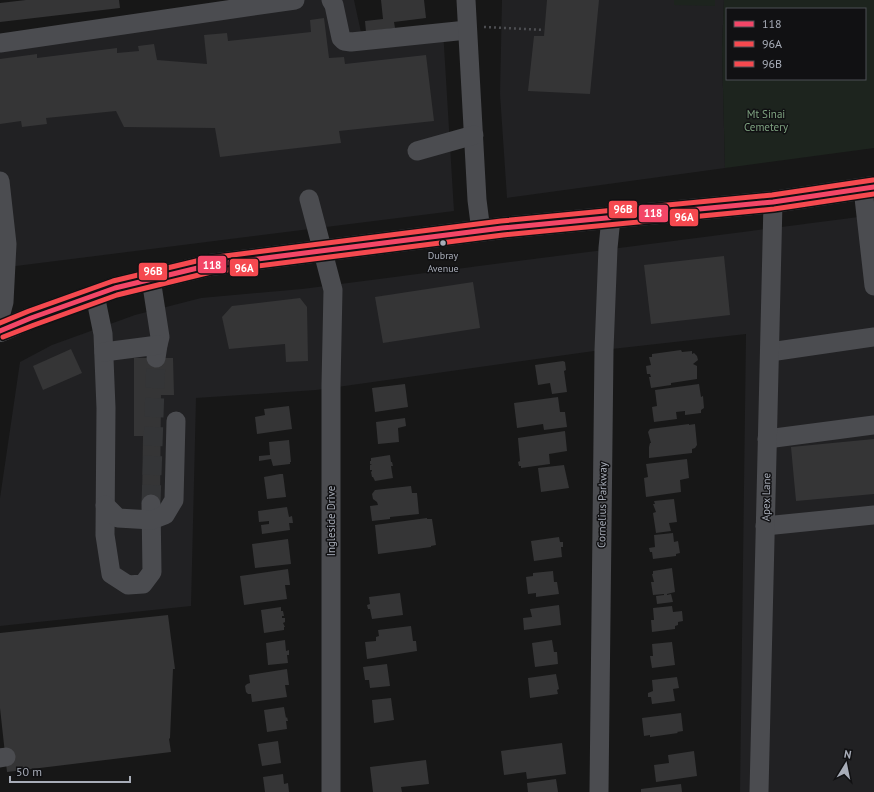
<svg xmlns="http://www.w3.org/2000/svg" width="874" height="792" viewBox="0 0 874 792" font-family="'PT Sans',sans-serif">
  <rect width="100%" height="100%" fill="#171717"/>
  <g fill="#212123">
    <polygon points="265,0 354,0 362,37 443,30 454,211 0,268 0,36"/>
    <polygon points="502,0 724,0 722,49 725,168 507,198 500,94"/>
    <polygon points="874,215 874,792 740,792 746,334 594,351 316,390 196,398 191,606 0,626 0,498 20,362 52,345 135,315 201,298 302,289"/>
  </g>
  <g fill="#1d241e" fill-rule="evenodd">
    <polygon points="674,0 715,0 715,6 674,5"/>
    <path d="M724 0H874V148L725 168 722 49ZM727 9H865V79H727Z"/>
  </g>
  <g fill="#353536">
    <polygon points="26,0 119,0 120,8 0,22 0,3"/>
    <polygon points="381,0 424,0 426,18 394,22 395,28 366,32 365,21 383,19"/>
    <polygon points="547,0 599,0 590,94 528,91 534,36 544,36"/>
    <polygon points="324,18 329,58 344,57 345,64 426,55 434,121 339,131 341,143 220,157 215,128 124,127 116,111 46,118 47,124 22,127 21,121 0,124 0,59 37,54 37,58 117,48 117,53 139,51 138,46 154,44 157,60 207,64 204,35 227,33 228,41 311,32 310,20"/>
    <polygon points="724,256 730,315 651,324 644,265"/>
    <polygon points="473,282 480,328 383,343 375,297"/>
    <polygon points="300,298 307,307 308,361 286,362 285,344 229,349 222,317 232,306"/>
    <polygon points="71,349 82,373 43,390 33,366"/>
    <polygon points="681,350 682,352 692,351 692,354 694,353 697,356 698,360 693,364 697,366 697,379 671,383 671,385 651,388 649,377 651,377 650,374 647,374 646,366 651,365 649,357 652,357 652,354"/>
    <polygon points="134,358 173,358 174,395 161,395 160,505 142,504 143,436 134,436"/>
    <polygon points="563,361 565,362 566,370 564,371 567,392 552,394 550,383 538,385 535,365"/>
    <polygon points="405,384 408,407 375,412 372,388"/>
    <polygon points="699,384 701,397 703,396 704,408 701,410 701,413 685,415 685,411 676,412 677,419 654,422 652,407 657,406 655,390"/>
    <polygon points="558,397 560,412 565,412 567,427 544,430 543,424 517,428 514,403"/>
    <polygon points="289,406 292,429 257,434 255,417 265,415 264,409"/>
    <polygon points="405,418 406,426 398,428 399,442 378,444 376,422"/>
    <polygon points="689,424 689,425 695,424 697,445 695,448 692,449 692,453 649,458 649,447 650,443 651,443 648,432 650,429"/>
    <polygon points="565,431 567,451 549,454 550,464 521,468 521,466 519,466 518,462 520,461 518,438"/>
    <polygon points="874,439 874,494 796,501 791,447"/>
    <polygon points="289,440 291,462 290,462 290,464 273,466 271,459 259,461 259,456 270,455 269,442"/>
    <polygon points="390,455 391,462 392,462 393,466 391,466 393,478 375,481 373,477 372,477 371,472 372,471 372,470 370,470 370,465 372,465 370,464 370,461 371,461 371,458"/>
    <polygon points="687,459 689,478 680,480 681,492 646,497 644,478 648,477 646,464"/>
    <polygon points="564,465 569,488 541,492 538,468"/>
    <polygon points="280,474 283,474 286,497 267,499 264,477"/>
    <polygon points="411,486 412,493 417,493 419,514 390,517 390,519 372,521 370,506 378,505 377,502 373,499 372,494 375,490"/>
    <polygon points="674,499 677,522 669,523 671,531 656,533 653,513 656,512 653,504 655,504 654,501"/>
    <polygon points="287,507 289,517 292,516 293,523 289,523 290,530 262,534 261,525 269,524 269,521 259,522 258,511"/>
    <polygon points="427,518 427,519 432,519 436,545 431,546 431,547 378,554 375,525"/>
    <polygon points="673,533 674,542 678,541 680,553 676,554 676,556 653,559 652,552 650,552 649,548 655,547 654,535"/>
    <polygon points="559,537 560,542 563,542 563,547 561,547 562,557 534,561 531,541"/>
    <polygon points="288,539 291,564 255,568 252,544"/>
    <polygon points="672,568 675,592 667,594 667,595 671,594 673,602 657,604 656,596 664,595 664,594 653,595 651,582 654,582 652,574 653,574 653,571"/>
    <polygon points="288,569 290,585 285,585 287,599 244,605 240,576"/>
    <polygon points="553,571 554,582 557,582 559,594 536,597 536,593 528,594 526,577 533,576 533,573"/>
    <polygon points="400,593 403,615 372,619 370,609 368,609 367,605 370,604 369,597"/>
    <polygon points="559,605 561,625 524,630 523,618 532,617 530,609"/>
    <polygon points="672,606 673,612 682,611 683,621 678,622 678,625 675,626 675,629 652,632 651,620 654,620 653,608"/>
    <polygon points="281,607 281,611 283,611 284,616 282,616 282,618 285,618 285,622 283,623 285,627 284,627 284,630 264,633 261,610"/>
    <polygon points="168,615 175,669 173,669 170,738 169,739 171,752 7,772 0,708 0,633"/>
    <polygon points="411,626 413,641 416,641 417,651 367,659 365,642 376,641 376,637 379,636 378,630"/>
    <polygon points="285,640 286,651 289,650 289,655 287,655 288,663 268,665 266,643"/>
    <polygon points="552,640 554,652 557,652 558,664 535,667 532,643"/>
    <polygon points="672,642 675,665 652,668 650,656 653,656 652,644"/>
    <polygon points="387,664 390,686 370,688 369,680 365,680 363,667"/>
    <polygon points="287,669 289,685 285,685 287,697 252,702 251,694 248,694 246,692 245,686 247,684 250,683 249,675"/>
    <polygon points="556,674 559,689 557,690 558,694 530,698 528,678"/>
    <polygon points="677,677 679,688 673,689 675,701 652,704 651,697 648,697 648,693 653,691 652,680"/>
    <polygon points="391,698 394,720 374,723 372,700"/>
    <polygon points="284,707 286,718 287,717 288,721 286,721 287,729 267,732 264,710"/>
    <polygon points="681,713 683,731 677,732 678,733 650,737 650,735 644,736 642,718"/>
    <polygon points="278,741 281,763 262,766 258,744"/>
    <polygon points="562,743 566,774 527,779 526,772 504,775 501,751"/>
    <polygon points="694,751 697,776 656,782 654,765 669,763 668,755"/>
    <polygon points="426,760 429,784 401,787 402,792 373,792 370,767"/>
    <polygon points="283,774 284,784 288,783 289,792 265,792 263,777"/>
    <polygon points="556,779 558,792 528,792 527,783"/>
    <polygon points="681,784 682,792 641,792 641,789"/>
  </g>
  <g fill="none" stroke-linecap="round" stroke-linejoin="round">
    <polyline stroke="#343537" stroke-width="19" stroke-dasharray="19 10" stroke-linecap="butt" points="151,504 156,358"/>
    <polyline stroke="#4d4e52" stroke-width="2.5" stroke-dasharray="2 3" stroke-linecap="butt" points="484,27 544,30"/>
    <g stroke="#4b4c50" stroke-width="19">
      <polyline points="331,0 334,5 341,38 344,41 351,42 467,30"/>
      <polyline points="466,0 477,200 481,231"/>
      <polyline points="0,43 295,0"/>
      <polyline points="417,151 474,135"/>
      <polyline points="0,181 7,244 4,302 0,317"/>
      <polyline points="863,189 874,286"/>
      <polyline points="309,199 333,290 331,385 331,792"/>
      <polyline points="151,279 160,337 158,345 156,358"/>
      <polyline points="95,295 103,334 106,408 105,535 111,574 128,585 143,584 152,572 151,504"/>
      <polyline points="104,352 158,345"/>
      <polyline points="770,352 874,337"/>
      <polyline points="767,439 874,425"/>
      <polyline points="105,505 118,518 152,520 165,515 174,500 176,421"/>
      <polyline points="765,526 874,515"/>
      <polyline points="0,758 6,757"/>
      <polyline points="599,792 604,350 608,248 611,218"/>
      <polyline points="759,792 773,202"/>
    </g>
    <polyline stroke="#4d4f52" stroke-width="22" points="0,331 31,318 115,288 210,265 502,228 773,202 874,187"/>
    <g stroke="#111113" stroke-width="8">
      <polyline id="bus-1" points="0,331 31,318 115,288 210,265 502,228 773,202 874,187"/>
    </g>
    <g stroke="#111113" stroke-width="8">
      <polyline id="bus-2" points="3,337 34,325 117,295 211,272 503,235 774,209 874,194"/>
    </g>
    <g stroke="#111113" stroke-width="8">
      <polyline id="bus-3" points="0,323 29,311 113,281 209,258 501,221 772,195 873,180"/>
    </g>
    <use href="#bus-1" stroke="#f34667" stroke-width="5"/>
    <use href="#bus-2" stroke="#f5494f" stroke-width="5"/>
    <use href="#bus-3" stroke="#f5494f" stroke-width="5"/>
  </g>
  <circle fill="#a8adb8" stroke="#111113" stroke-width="1.5" cx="443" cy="243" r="3.5"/>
  <g text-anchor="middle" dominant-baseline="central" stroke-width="3" stroke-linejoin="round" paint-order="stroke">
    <g font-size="10" fill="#a8adb8" stroke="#111113">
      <text x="443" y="255">Dubray<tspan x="443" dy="13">Avenue</tspan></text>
    </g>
    <g font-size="11" fill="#7fa381" stroke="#111113">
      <text x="766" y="114">Mt Sinai<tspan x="766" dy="13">Cemetery</tspan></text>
    </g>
    <g font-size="11" fill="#a8adb8" stroke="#111113">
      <text transform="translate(766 497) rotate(-89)">Apex Lane</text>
      <text transform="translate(602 505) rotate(-89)">Cornelius Parkway</text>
      <text transform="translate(331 521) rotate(-90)">Ingleside Drive</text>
    </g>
  </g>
  <g stroke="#111113" stroke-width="1.5">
    <rect x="608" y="200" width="30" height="19" rx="4" fill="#f5494f"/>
    <rect x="638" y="204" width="31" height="19" rx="4" fill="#f34667"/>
    <rect x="669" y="208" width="30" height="19" rx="4" fill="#f5494f"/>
    <rect x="197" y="255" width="30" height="19" rx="4" fill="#f34667"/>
    <rect x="229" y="258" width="30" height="19" rx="4" fill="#f5494f"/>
    <rect x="138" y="262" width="30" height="19" rx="4" fill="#f5494f"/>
  </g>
  <g font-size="11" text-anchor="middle" font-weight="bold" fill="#fff">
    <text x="623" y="213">96B</text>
    <text x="653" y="217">118</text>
    <text x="684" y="221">96A</text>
    <text x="212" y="269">118</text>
    <text x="244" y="272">96A</text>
    <text x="153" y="275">96B</text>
  </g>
  <rect x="726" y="8" width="140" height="72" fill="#111113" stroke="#4d4f55"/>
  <rect x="734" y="21" width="20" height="6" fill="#f34667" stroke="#4d4f55"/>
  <text x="762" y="28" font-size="12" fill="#a8adb8">118</text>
  <rect x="734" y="41" width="20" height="6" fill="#f5494f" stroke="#4d4f55"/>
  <text x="762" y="48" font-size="12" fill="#a8adb8">96A</text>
  <rect x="734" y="61" width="20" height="6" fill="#f5494f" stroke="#4d4f55"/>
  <text x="762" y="68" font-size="12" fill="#a8adb8">96B</text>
  <g transform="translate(846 764) rotate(10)" stroke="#111113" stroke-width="3" paint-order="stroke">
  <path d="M0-3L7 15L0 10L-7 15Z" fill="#a8adb8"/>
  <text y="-6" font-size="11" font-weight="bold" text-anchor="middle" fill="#a8adb8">N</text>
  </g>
  <path d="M10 776v6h120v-6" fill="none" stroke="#a8adb8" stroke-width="2"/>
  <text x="16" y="776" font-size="12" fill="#a8adb8" stroke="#111113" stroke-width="3" paint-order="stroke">50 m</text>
</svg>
